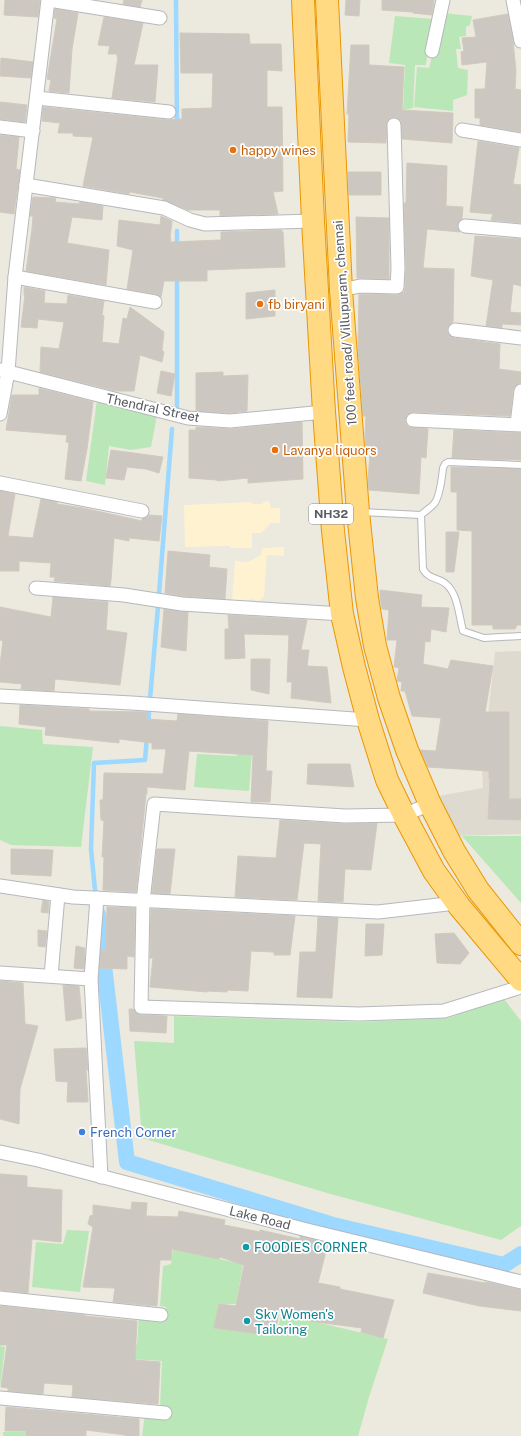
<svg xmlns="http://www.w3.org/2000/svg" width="521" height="1436" viewBox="0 0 521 1436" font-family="'Public Sans',sans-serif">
  <rect width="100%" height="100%" fill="#ece9de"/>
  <g fill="#fff2d1">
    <polygon points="269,501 271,508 280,508 280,523 271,523 261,533 252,533 252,548 230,548 230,546 185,547 184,505 251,502 252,504 262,504 263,502"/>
    <polygon points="284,547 284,556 267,555 264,596 259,601 250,599 246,602 232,601 235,561 248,562 261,555 262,548"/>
  </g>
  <polygon fill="#dfdacf" points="521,651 521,834 452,836 433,797 483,788 482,771 495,652"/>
  <g fill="#bae7b8">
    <polygon points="444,13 472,16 470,25 466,27 466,36 459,37 461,49 456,49 458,68 468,70 467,95 453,100 453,111 414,107 417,67 429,68"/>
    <polygon points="395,16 432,19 426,65 415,65 413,108 403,110 405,65 389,63"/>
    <polygon points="97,400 157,415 151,447 131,450 109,446 105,485 86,481"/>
    <polygon points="0,726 42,730 43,744 93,747 81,847 11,845 0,840"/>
    <polygon points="242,750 252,751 249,791 194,787 197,754 236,756"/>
    <polygon points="462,836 521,836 521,903"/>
    <polygon points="504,999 521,1021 521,1226 501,1240 327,1193 142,1138 134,1041 174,1043 174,1016 359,1022 448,1018"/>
    <polygon points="67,1230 89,1231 80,1292 32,1287 36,1242 63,1244"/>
    <polygon points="173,1249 243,1264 236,1304 219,1304 214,1328 275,1336 282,1314 388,1339 369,1397 358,1436 142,1436 145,1414 160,1408 162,1361 115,1358 115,1344 137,1345 139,1316 164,1317 166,1307 160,1306 163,1266 171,1264"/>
    <polygon points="0,1346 5,1347 0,1387"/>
    <polygon points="3,1432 26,1432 25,1436 3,1436"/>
  </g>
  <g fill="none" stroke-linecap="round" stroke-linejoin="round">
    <g stroke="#9cd8ff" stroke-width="4.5">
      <polyline points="176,0 177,124"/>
      <polyline points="177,247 177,231"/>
      <polyline points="177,277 177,409"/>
      <polyline points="159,594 172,429"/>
      <polyline points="150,699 158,607"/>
      <polyline points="148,725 149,713"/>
      <polyline points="95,890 91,849 94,763 145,760 147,736"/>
    </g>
    <polyline stroke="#9cd8ff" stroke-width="16" points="98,914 127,1162 333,1225 504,1265 521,1254"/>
  </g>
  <g fill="#ccc7c0" stroke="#d1cabd">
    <polygon points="5,0 40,0 38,17 4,15"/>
    <polygon points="124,0 142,0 140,7 123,4"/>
    <polygon points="346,0 360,0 359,16 345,15"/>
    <polygon points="382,0 434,0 432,15 413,13 413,12 382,10"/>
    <polygon points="55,9 78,13 72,49 69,93 49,91 51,80 47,79 57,19 54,18"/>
    <polygon points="508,14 513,41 516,71 515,89 521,90 521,132 480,125 480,118 475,118 475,89 485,89 487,62 462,65 461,52 464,51 462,38 476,37 473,20"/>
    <polygon points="104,17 143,23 134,65 158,65 155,102 112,98 118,57 117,57 117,54 108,54 110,46 98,45"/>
    <polygon points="180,33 249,34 250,44 281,44 282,71 267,70 267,107 282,107 283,191 273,192 278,214 220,216 220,210 188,210 163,200 163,198 130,192 129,194 83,186 93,137 73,136 73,133 58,133 60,123 42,121 43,107 168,120 182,119 182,109 212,108 213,73 181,73"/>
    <polygon points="351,45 369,45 369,65 404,67 402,110 453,113 452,143 402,139 401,121 398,118 394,117 390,118 387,122 386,143 348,142 349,114 347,114"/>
    <polygon points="1,58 33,62 31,78 0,76"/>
    <polygon points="0,102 27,105 25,122 0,119"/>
    <polygon points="0,135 19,137 16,169 20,170 14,214 0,212"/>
    <polygon points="478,141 519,148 513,184 521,185 521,223 491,220 493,214 470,212"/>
    <polygon points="407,163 447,166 446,206 463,207 462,219 459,221 457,225 460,232 427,229 423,268 454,269 453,322 448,326 447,329 448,333 454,338 500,344 499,369 521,372 521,383 515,386 513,390 510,416 413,412 407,415 405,420 406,424 409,427 428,429 426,458 421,457 419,494 369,490 368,480 370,454 366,454 365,437 366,416 363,416 358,347 359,294 397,295 404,292 405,288 406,268 404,203 406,203"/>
    <polygon points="348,172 381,172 381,195 349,195"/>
    <polygon points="33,197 56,198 55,202 79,204 80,202 103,206 102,220 72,217 67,243 109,250 106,285 26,271 32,229 33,216 30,216"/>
    <polygon points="161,216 172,221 170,238 171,238 170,242 221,240 221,232 281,230 283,232 285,267 207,270 207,281 164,281 161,297 156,294 127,289 133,250 117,246 119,220 160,225"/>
    <polygon points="356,217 389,218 389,279 357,278"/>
    <polygon points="475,236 521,239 521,286 513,284 510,312 521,313 521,325 502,324 502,328 486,326 493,280 471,276"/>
    <polygon points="24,287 45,291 44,303 67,304 68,295 104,301 102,315 104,316 102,342 119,344 123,318 127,319 130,307 164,332 162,350 164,352 162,362 140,355 134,391 116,391 40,372 41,347 59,349 64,322 38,319 37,328 21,327 25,295 24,295"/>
    <polygon points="275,290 275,316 246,319 246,293"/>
    <polygon points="161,371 175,374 171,396 157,393"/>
    <polygon points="223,372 223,376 248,375 247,411 230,413 196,411 196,373"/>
    <polygon points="39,388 93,402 87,449 81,481 65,479 69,443 66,442 67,435 6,430 12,395 39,395"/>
    <polygon points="302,422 303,479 248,483 248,478 217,481 217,480 189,478 189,430 196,430 196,427 231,429"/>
    <polygon points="454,430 521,433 521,460 452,458"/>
    <polygon points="111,450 163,457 159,473 146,469 127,467 124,480 106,478"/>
    <polygon points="451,467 521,469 521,625 517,625 515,629 493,629 493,625 472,625 472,531 457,530 457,492 451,492"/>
    <polygon points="0,491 15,494 8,536 33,538 41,499 57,502 57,504 83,508 142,521 142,519 145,518 149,515 162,516 159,541 129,538 129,541 114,538 111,580 110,586 54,581 55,577 50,577 51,563 19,561 19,571 0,571"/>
    <polygon points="446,532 459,532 454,572 446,572"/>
    <polygon points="168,551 210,555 209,567 227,569 225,599 183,596 165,593"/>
    <polygon points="380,590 422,595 421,607 449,608 446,632 431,629 430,642 425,641 423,664 448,669 451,660 493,666 485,712 509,712 509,799 521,799 521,820 488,819 490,779 489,779 489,771 428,767 420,750 436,751 441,718 412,716 405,691 401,691 402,682 397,681 399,668 394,667 397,640 387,640 389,610 382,609 380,597"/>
    <polygon points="53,597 108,602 106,630 127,633 120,685 55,679 54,691 21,689 22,684 0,682 0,664 3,641 0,640 0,607 51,617"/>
    <polygon points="164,609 188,612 186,651 161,647"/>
    <polygon points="228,615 307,620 301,650 309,650 307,666 327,667 331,703 291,698 292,682 287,682 289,635 244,634 245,658 225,659 225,629 229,629"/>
    <polygon points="251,659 270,659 269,694 251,690"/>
    <polygon points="20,705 89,709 89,711 147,712 146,719 177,721 178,714 268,721 266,771 272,771 270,802 251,802 253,755 189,751 185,790 147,787 147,794 146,794 136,892 103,890 104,857 102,857 104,821 101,820 100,800 103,800 104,773 163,774 166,749 152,749 152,743 119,739 119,743 45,735 46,727 19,724"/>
    <polygon points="308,764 350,764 354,787 307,784"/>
    <polygon points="280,820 345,824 377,823 371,870 345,869 343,902 318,901 321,844 304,843 297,900 235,897 238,856 276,858"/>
    <polygon points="11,849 53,850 51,876 11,874"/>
    <polygon points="157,849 175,849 170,894 152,893"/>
    <polygon points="43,900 49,902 48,913 41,912"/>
    <polygon points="107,907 135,908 134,957 127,956 127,969 100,968 101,950 106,951"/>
    <polygon points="151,909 295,916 290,955 274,955 274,952 251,951 248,991 227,990 227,992 207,991 207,992 150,987 153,958 150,958"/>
    <polygon points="318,917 338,918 332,998 297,997 300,952 316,952"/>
    <polygon points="366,924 384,924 382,955 365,956"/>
    <polygon points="38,930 47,931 45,947 38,946"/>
    <polygon points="454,933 469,953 460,964 437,963 435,934"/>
    <polygon points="76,946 85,948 84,969 74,968"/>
    <polygon points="0,981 23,983 25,1024 38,1026 20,1089 19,1124 0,1119"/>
    <polygon points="63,985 79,986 82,1018 66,1021"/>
    <polygon points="129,1009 133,1009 137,1014 140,1015 167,1016 166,1033 130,1031"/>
    <polygon points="86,1048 88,1070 86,1070 88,1102 67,1102 68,1082 56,1081 54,1049"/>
    <polygon points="0,1174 27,1176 27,1187 62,1190 61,1242 32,1239 28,1293 0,1290"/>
    <polygon points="132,1202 147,1203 146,1216 178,1217 179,1211 225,1220 224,1225 260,1232 260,1230 300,1239 300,1236 328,1243 318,1283 340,1287 340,1289 394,1300 383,1338 361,1332 362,1328 309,1321 310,1317 279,1310 275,1336 214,1328 219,1304 236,1306 244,1265 220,1257 219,1259 172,1249 171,1260 160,1260 157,1306 113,1302 115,1288 83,1287 93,1227 88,1224 90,1216 93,1215 93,1205 131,1210"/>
    <polygon points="428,1273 485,1283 485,1282 496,1284 521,1290 521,1311 479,1306 423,1293"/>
    <polygon points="0,1306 85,1315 85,1316 137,1321 135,1360 160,1362 158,1404 72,1397 73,1385 44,1383 43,1394 8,1391 8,1388 1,1387 7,1345 0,1345"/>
    <polygon points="6,1407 139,1419 139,1436 125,1436 125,1435 86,1430 86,1436 26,1436 26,1431 5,1431"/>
  </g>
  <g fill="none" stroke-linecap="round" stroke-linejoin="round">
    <g stroke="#b5b8bd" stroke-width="8">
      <g id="lane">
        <path d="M521 465 448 462 445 464 443 468C442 477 440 499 433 505 429 509 425 511 421 515L423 569C429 580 438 577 446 584 458 594 459 616 463 631L484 638 521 636"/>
        <polyline points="361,512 421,515"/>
      </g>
    </g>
    <g stroke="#b5b8bd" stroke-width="15">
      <g id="street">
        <polyline points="49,0 160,18"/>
        <polyline points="513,0 521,41"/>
        <polyline points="432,51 443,0"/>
        <polyline points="37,98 169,112"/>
        <polyline points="0,127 33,131"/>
        <polyline points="462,130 521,140"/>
        <polyline points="26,185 164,208 190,220 205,224 313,221"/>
        <polyline points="465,226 521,231"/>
        <polyline points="15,277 155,302"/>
        <polyline points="341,290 360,286 397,287 398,268 394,125"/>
        <polyline points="455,330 521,338"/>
        <polyline points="1,370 188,418 230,421 324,412"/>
        <polyline points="0,414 8,372 15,277 48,0"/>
        <polyline points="413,420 521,425"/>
        <polyline points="517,424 521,391"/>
        <polyline points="0,483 142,511"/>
        <polyline points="36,588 124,595 182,604 342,614"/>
        <polyline points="0,696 132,703 368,720"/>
        <polyline points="430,804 404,815 345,816 154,804 143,901 141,1007 359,1014 444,1011 521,987"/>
        <polyline points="0,886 73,897 378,912 456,903"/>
        <polyline points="0,973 91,979 101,1177"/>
        <polyline points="51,976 58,895"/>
        <polyline points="91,979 97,898"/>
        <polyline points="0,1152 38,1160 307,1230 521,1282"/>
        <polyline points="0,1298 161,1315"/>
        <polyline points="0,1398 165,1413"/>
      </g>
    </g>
    <g stroke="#eb9600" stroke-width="24">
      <g id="highway">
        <polyline points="303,0 313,221 324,412 333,531 342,614 354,667 368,720 387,780 404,815 434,871 459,906 521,980"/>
        <polyline points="327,0 341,290 358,512 367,598 375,646 389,698 407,750 430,804 454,851 478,890 521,944"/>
      </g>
    </g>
    <use href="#lane" stroke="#fff" stroke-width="6"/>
    <use href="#street" stroke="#fff" stroke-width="13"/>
    <use href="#highway" stroke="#ffda83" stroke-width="22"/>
  </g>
  <g fill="#e8710a" stroke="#fff" stroke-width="1.5">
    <circle cx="233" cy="150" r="4"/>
    <circle cx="260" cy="304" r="4"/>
    <circle cx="275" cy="450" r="4"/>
  </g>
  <circle fill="#3f7fe0" stroke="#fff" stroke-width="1.5" cx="82" cy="1132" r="4"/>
  <g fill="#0f9aa8" stroke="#fff" stroke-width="1.5">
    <circle cx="246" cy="1247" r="4"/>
    <circle cx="247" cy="1321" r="4"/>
  </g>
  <g text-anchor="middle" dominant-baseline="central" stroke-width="3.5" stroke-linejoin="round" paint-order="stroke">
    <rect fill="#fff" stroke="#8a8d90" stroke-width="1" x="309" y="504" width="44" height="20" rx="3"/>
    <g font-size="12" font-weight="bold" fill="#585c61">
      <text x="331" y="514">NH32</text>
    </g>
    <g font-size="13" fill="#c56008" stroke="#fff" text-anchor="start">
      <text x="241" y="150">happy wines</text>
      <text x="268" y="304">fb biryani</text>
      <text x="283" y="450">Lavanya liquors</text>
    </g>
    <g font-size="13" fill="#585c61" stroke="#fff">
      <text transform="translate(345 323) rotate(-94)">100 feet road/ Villupuram, chennai</text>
      <text transform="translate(153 408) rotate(12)">Thendral Street</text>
      <text transform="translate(260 1218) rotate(14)">Lake Road</text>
    </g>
    <g font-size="13" fill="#366cbe" stroke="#fff" text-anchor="start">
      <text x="90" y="1132">French Corner</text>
    </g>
    <g font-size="13" fill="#0d838f" stroke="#fff" text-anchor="start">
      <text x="254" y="1247">FOODIES CORNER</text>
      <text x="255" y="1314">Skv Women's<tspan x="255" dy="15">Tailoring</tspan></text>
    </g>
  </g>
</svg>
